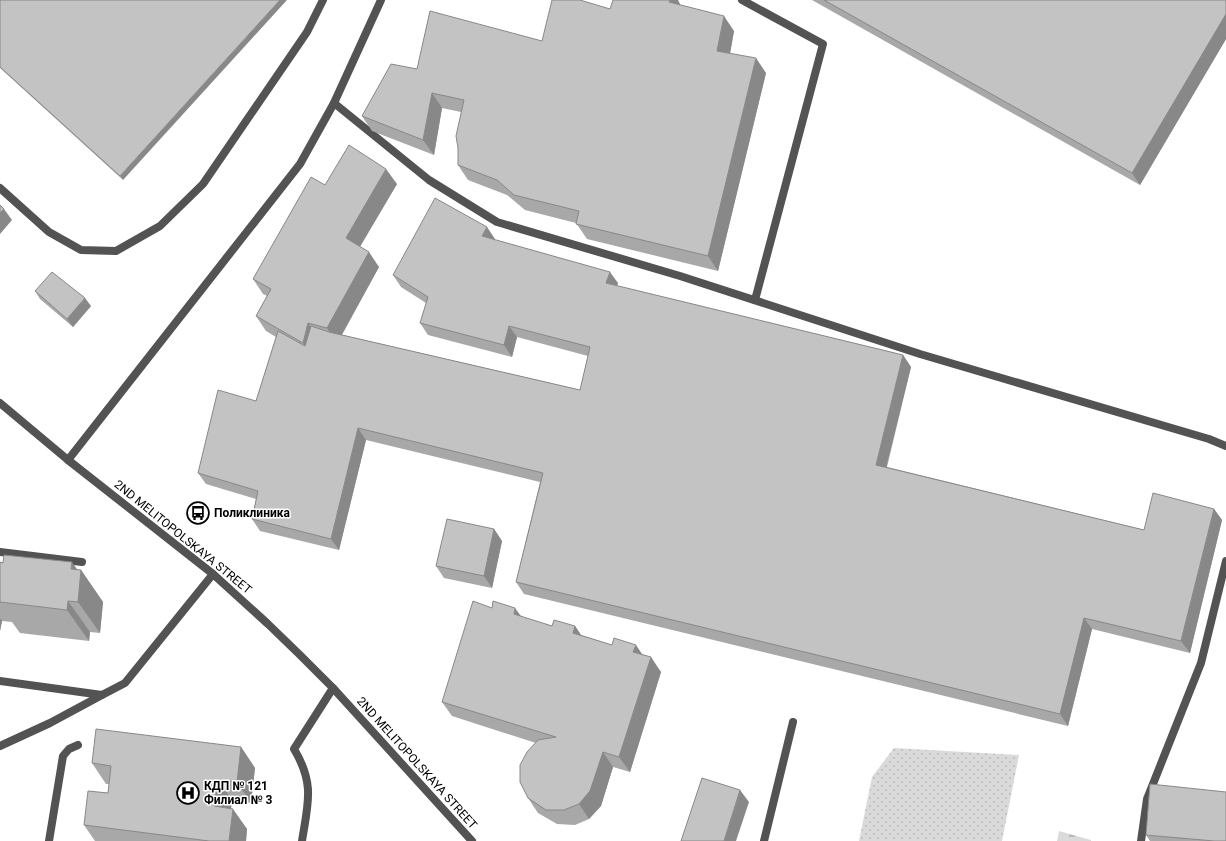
<svg xmlns="http://www.w3.org/2000/svg" width="1226" height="841" viewBox="0 0 1226 841" font-family="Roboto,sans-serif">
  <defs>
    <pattern id="grass-dots" width="8" height="8" patternUnits="userSpaceOnUse"><rect width="8" height="8" fill="#dadada"/><path d="M2 2h.1M6 6h.1" fill="none" stroke="#b9b9b9" stroke-width="1.8" stroke-linecap="round"/></pattern>
    <pattern id="forest-firs" width="22" height="20" patternUnits="userSpaceOnUse"><rect width="22" height="20" fill="#dadada"/><path d="M5 1l3.5 6h-7zM16 11l3.5 6h-7z" fill="#b9b9b9"/></pattern>
  </defs>
  <rect width="100%" height="100%" fill="#fff"/>
  <polygon fill="url(#grass-dots)" points="894,748 1019,755 1002,841 859,841 872,777"/>
  <polygon fill="url(#forest-firs)" points="1059,831 1091,840 1091,841 1057,841"/>
  <g fill="none" stroke-linecap="round" stroke-linejoin="round">
    <g stroke="#535353" stroke-width="8">
      <polyline points="742,0 823,44 755,300"/>
      <polyline points="334,103 429,180 497,222 680,276 920,354 1209,439 1226,446"/>
      <polyline points="0,188 49,232 81,250 116,251 160,226 203,184 307,32 323,0"/>
      <polyline points="0,552 82,562"/>
      <polyline points="0,681 102,695 125,683 213,574"/>
      <polyline points="0,746 50,723 102,695"/>
      <polyline points="49,841 63,756 69,749 78,745"/>
      <path d="M302 841C308 803 315 784 294 749L333 688"/>
      <polyline points="764,841 793,722"/>
      <polyline points="1141,841 1147,799 1201,663 1226,561"/>
    </g>
    <polyline stroke="#535353" stroke-width="8" points="68,460 300,164 334,103 381,0"/>
    <polyline stroke="#535353" stroke-width="8" points="0,403 68,460 213,574 268,624 300,655 333,688 472,841"/>
  </g>
  <g fill="#a8a8a8">
    <polygon points="0,0 123,180 0,68"/>
    <polygon points="812,0 1226,0 1226,39 1140,185"/>
    <polygon points="680,4 680,5 734,31 730,53 766,73 718,271 587,239 576,223 525,210 507,195 468,180 458,165 461,112 442,108 434,155 372,131 362,116 417,69 542,41 610,9"/>
    <polygon points="397,184 360,247 379,267 342,335 580,390 588,356 517,337 512,357 428,335 420,323 426,303 401,287 393,275 495,239 495,240 618,283 617,286 903,355 911,367 887,467 1144,530 1214,509 1222,520 1190,653 1092,629 1068,726 524,594 516,582 540,482 366,440 339,550 260,531 252,519 256,499 206,484 198,473 256,401 276,337 266,331 256,316 267,296 263,294 253,279 325,185"/>
    <polygon points="35,291 91,306 73,327 40,299"/>
    <polygon points="494,529 502,541 492,588 444,578 436,566"/>
    <polygon points="0,562 81,570 103,602 100,633 90,632 89,641 20,633 12,622 2,621 0,631"/>
    <polygon points="492,608 552,626 575,626 581,635 642,655 661,672 630,772 613,767 601,806 589,819 575,825 557,824 538,813 528,798 536,743 452,716 442,702"/>
    <polygon points="241,747 255,768 251,803 232,800 231,808 247,829 246,841 95,841 84,825 108,793 109,784 106,784 92,763"/>
    <polygon points="1146,835 1226,841 1150,841"/>
  </g>
  <g fill="#888">
    <polygon points="280,0 287,0 123,180 120,176"/>
    <polygon points="670,0 678,0 680,4 680,17 669,2"/>
    <polygon points="1226,14 1226,39 1140,185 1132,173"/>
    <polygon points="724,16 734,31 728,65 717,51"/>
    <polygon points="756,58 766,73 718,271 708,256"/>
    <polygon points="432,93 442,108 434,155 423,140"/>
    <polygon points="386,169 397,184 356,253 346,238"/>
    <polygon points="4,209 12,220 0,234 0,213"/>
    <polygon points="487,227 495,239 490,248 482,236"/>
    <polygon points="369,252 379,267 337,343 327,328"/>
    <polygon points="610,272 618,283 614,295 606,283"/>
    <polygon points="85,298 91,306 73,327 67,319"/>
    <polygon points="308,323 319,338 314,358 303,343"/>
    <polygon points="509,326 517,337 512,357 504,345"/>
    <polygon points="903,355 911,367 884,476 876,465"/>
    <polygon points="358,428 366,440 339,550 331,539"/>
    <polygon points="1214,509 1222,520 1190,653 1181,641"/>
    <polygon points="494,529 502,541 492,588 484,576"/>
    <polygon points="72,562 81,575 81,570 103,602 100,633 78,602 71,569"/>
    <polygon points="68,601 90,632 89,641 67,610"/>
    <polygon points="515,608 526,623 514,614"/>
    <polygon points="0,618 2,621 0,631"/>
    <polygon points="1084,618 1092,629 1068,726 1060,714"/>
    <polygon points="575,626 585,641 573,633"/>
    <polygon points="636,645 646,660 633,652"/>
    <polygon points="651,657 661,672 630,772 619,757"/>
    <polygon points="241,747 255,768 251,803 237,782"/>
    <polygon points="603,752 613,767 601,806 589,819 579,804"/>
    <polygon points="218,780 232,800 229,827 214,806"/>
    <polygon points="740,790 749,802 736,841 724,841"/>
    <polygon points="233,809 247,829 246,841 229,841"/>
  </g>
  <g fill="#c3c3c3" stroke="#888">
    <polygon points="0,0 280,0 120,176 0,67"/>
    <polygon points="552,0 580,0 610,9 613,0 670,0 669,2 724,16 717,51 756,58 708,256 576,224 579,211 514,195 497,180 458,165 458,148 456,136 464,100 432,93 423,140 362,116 391,64 417,69 430,11 542,41"/>
    <polygon points="824,0 1226,0 1226,14 1132,173"/>
    <polygon points="349,145 386,169 346,238 369,252 327,328 308,323 303,343 256,316 271,289 253,279 311,177 325,185"/>
    <polygon points="435,198 487,227 482,236 610,272 606,283 903,355 876,465 1144,530 1153,493 1214,509 1181,641 1084,618 1060,714 516,582 543,473 358,428 331,539 252,519 258,491 198,473 218,390 256,401 278,331 305,346 311,326 329,332 580,390 590,347 509,326 504,345 420,323 428,297 393,275"/>
    <polygon points="0,205 4,209 0,213"/>
    <polygon points="52,272 85,298 67,319 35,291"/>
    <polygon points="447,519 494,529 484,576 436,566"/>
    <polygon points="4,555 72,562 71,569 81,570 78,602 68,601 67,610 0,602 0,562 3,563"/>
    <polygon points="473,601 492,608 493,601 515,608 514,614 552,626 554,620 575,626 573,633 612,645 614,638 636,645 633,652 651,657 619,757 603,752 590,791 579,804 564,810 546,810 528,798 520,782 520,765 527,752 538,740 556,737 442,702"/>
    <polygon points="96,729 241,747 237,782 218,780 214,806 233,809 229,841 209,841 84,825 88,791 108,793 111,766 92,763"/>
    <polygon points="702,778 740,790 724,841 681,841"/>
    <polygon points="1150,784 1226,792 1226,841 1214,841 1146,835"/>
  </g>
  <defs>
    <g id="bus-ring" transform="scale(1.15)"><circle r="9.5" fill="#fff" stroke="#000" stroke-width="1.5"/><path d="M-5-6H5V4H4V6H2V4H-2V6H-4V4H-5ZM-3.5-4V0h7V-4ZM-3.5 1.2v1.5H-2V1.2ZM2 1.2v1.5H3.5V1.2Z" fill="#000"/></g>
    <g id="hospital-ring" transform="scale(1.15)"><circle r="9.5" fill="#fff" stroke="#000" stroke-width="1.5"/><path d="M-5-5h3v3.5h4V-5h3V5h-3V1.5h-4V5h-3Z" fill="#000"/></g>
  </defs>
  <g fill-rule="evenodd">
    <use href="#bus-ring" x="198" y="513"/>
    <use href="#hospital-ring" x="188" y="793"/>
  </g>
  <g text-anchor="middle" dominant-baseline="central" stroke-width="3" stroke-linejoin="round" paint-order="stroke">
    <g font-size="12" font-weight="bold" fill="#000" stroke="#fff" text-anchor="start">
      <text x="214" y="513">Поликлиника</text>
      <text x="204" y="786">КДП № 121<tspan x="204" dy="14">Филиал № 3</tspan></text>
    </g>
    <g font-size="12" fill="#000" stroke="#fff">
      <text transform="translate(183 537) rotate(39)">2ND MELITOPOLSKAYA STREET</text>
      <text transform="translate(417 763) rotate(48)">2ND MELITOPOLSKAYA STREET</text>
    </g>
  </g>
</svg>
